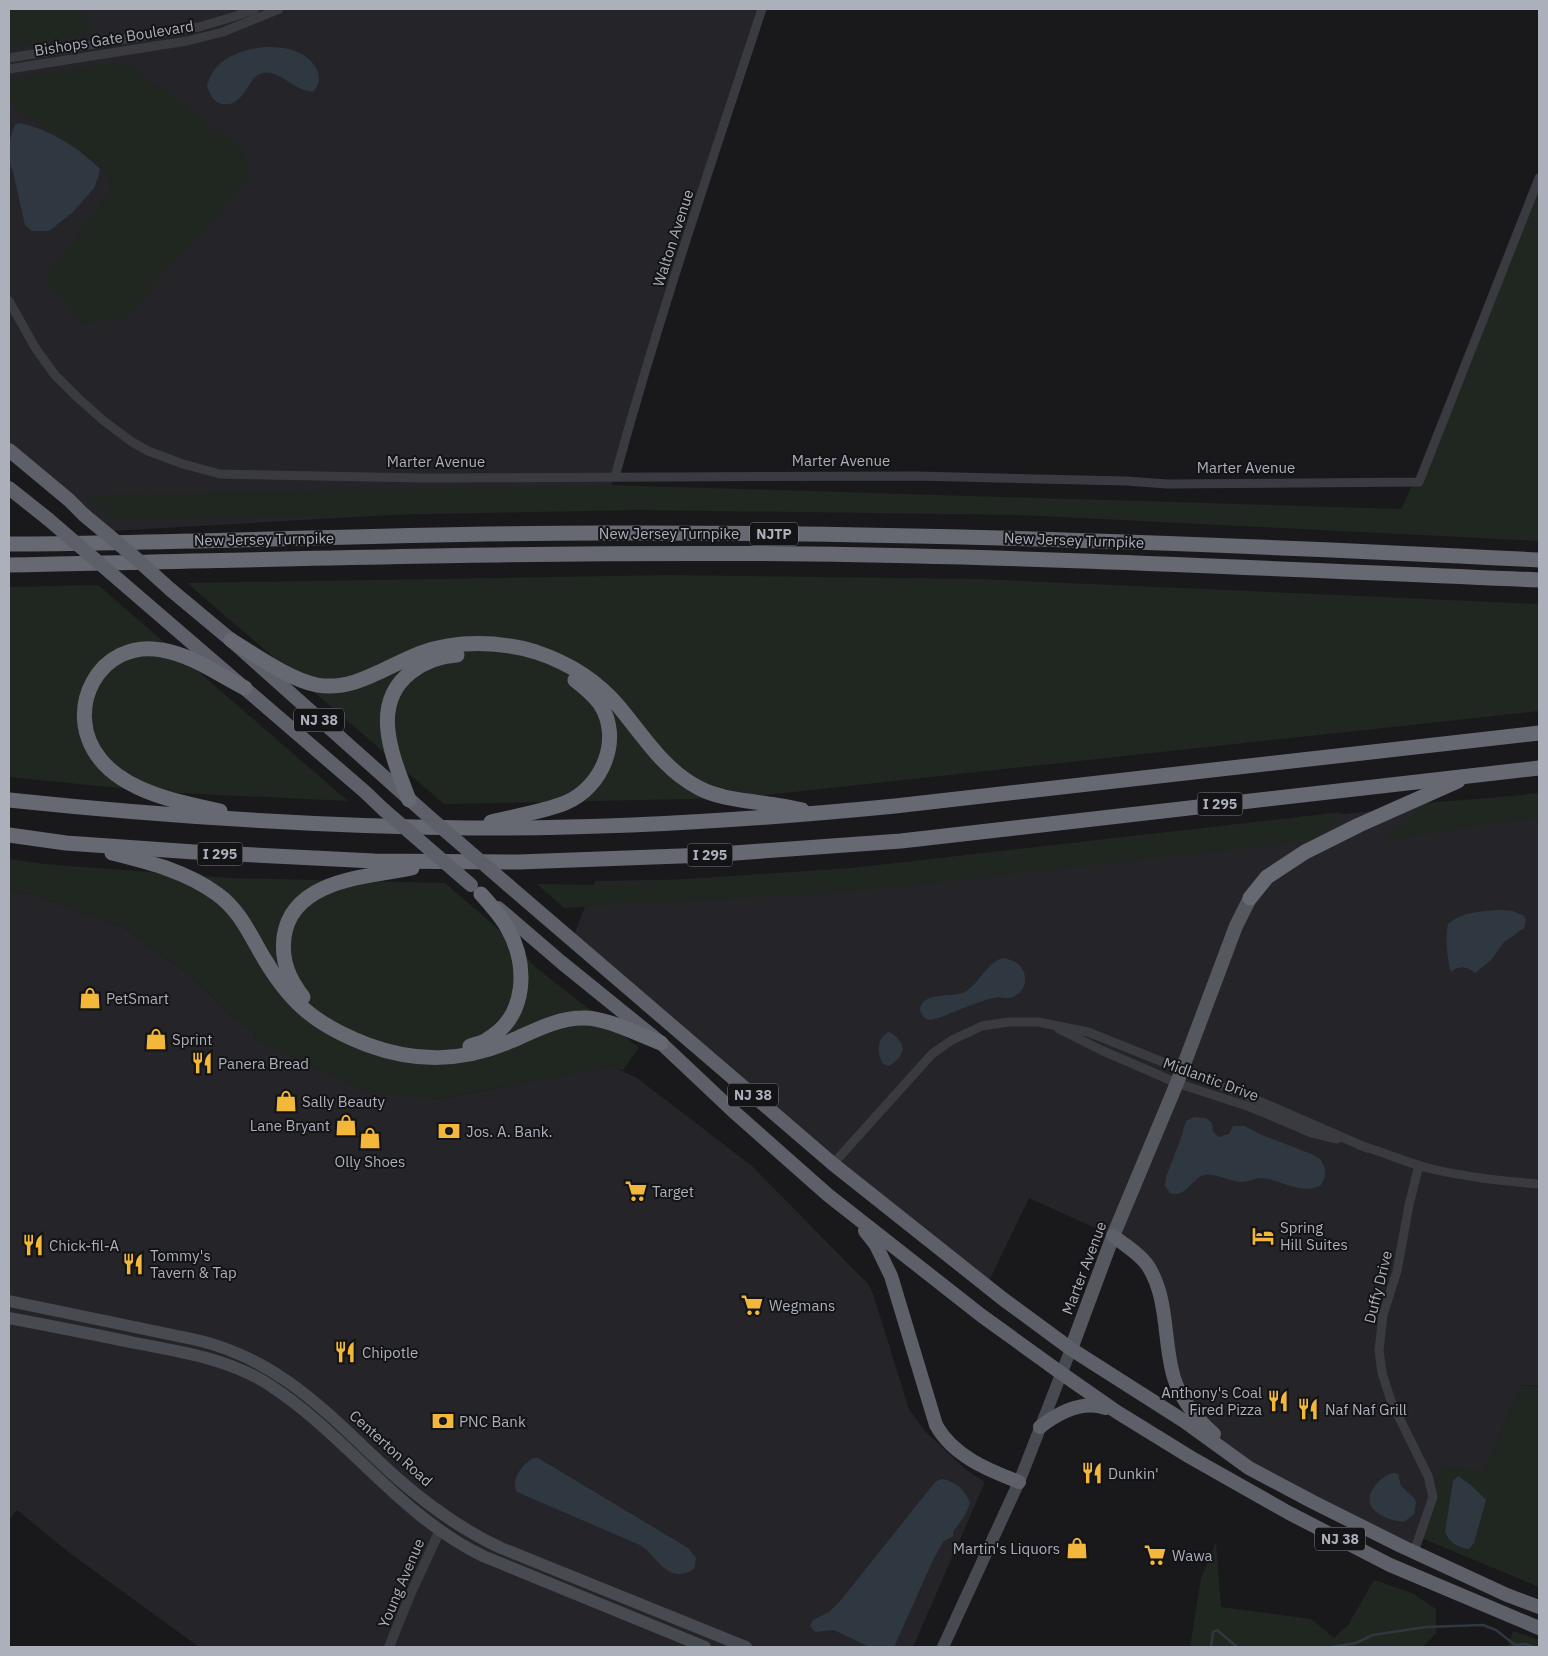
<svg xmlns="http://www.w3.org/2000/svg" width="1548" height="1656" viewBox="0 0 1548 1656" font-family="'IBM Plex Sans',sans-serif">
  <rect width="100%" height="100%" fill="#19191c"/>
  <g fill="#252529">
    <polygon points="9,9 762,9 631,415 606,507 462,511 110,531 9,442"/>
    <polygon points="1539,793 1539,1386 1522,1385 1484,1472 1433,1497 1414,1552 1249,1468 1219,1438 1182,1397 1153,1276 1113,1236 1029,1198 987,1285 572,940 595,881 710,879 893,868 1213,828"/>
    <polygon points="9,891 31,894 123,927 191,976 238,1021 247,1026 256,1034 254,1038 310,1066 373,1093 440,1099 571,1074 610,1067 616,1068 637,1078 752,1166 868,1284 873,1294 909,1409 925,1431 965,1469 985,1482 913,1647 199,1647 71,1554 17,1510 9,1520"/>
  </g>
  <g fill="#1f2720">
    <polygon points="9,9 81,9 93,33 9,48"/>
    <polygon points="114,63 128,64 242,148 251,177 125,318 83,324 44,278 110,191 105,171 64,138 29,117 9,101 9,79"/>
    <polygon points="1539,179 1539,541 1021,515 640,510 114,520 85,495 610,485 1401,509 1428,453"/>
    <polygon points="669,575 978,579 1539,604 1539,711 738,798 444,804 187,583"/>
    <polygon points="98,585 348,801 158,792 9,777 9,587"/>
    <polygon points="1539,794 1539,817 1380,841 1417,812 1412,804"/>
    <polygon points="1342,812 1313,841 853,892 564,908 537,884 598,885 851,868"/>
    <polygon points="9,859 44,864 229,878 445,883 512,941 525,953 531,963 548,977 639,1048 623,1070 610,1067 440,1099 406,1097 373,1093 310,1066 254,1038 256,1034 247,1026 238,1021 191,976 123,927 31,894 9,891"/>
    <polygon points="1522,1385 1539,1387 1539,1587 1419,1537 1441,1466 1484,1471"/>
    <polygon points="1216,1542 1221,1607 1311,1619 1334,1638 1348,1625 1374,1580 1412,1593 1436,1609 1436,1633 1423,1647 1190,1647 1201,1578"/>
    <polygon points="1513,1631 1539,1640 1539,1647 1508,1647"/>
  </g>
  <g fill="#2f3840">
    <path d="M264 47C273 47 284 47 292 50 309 55 328 73 314 91 295 94 278 66 260 74 247 79 244 107 223 104 213 103 209 93 207 85 209 80 211 75 214 70 225 55 247 49 264 47Z"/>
    <path d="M18 123C48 128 79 148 100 169L98 178 94 188 73 212 49 231H32L25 225 13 172 9 161V142L15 125Z"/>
    <path d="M1499 910 1513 911 1524 916 1526 920 1524 928 1504 942 1491 960 1475 973C1467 966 1459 965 1451 972 1447 960 1445 936 1448 924 1461 912 1483 911 1499 910Z"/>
    <path d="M1003 958C1013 960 1021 963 1024 973 1027 980 1024 990 1018 994 1008 1002 1002 995 993 998 971 1003 951 1015 931 1020 924 1020 922 1015 920 1010 922 991 952 998 965 992 979 984 987 962 1003 958Z"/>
    <path d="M889 1032C908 1043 906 1055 889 1066L883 1064C877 1053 876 1038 889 1032Z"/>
    <path d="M1194 1117 1206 1118 1212 1123 1213 1132 1219 1137 1229 1134 1233 1126H1244L1262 1135 1314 1155 1321 1160 1325 1169V1177L1321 1185C1303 1196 1279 1179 1261 1178 1254 1178 1249 1182 1242 1182 1232 1182 1222 1176 1212 1175 1193 1171 1188 1200 1170 1193L1165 1186 1166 1177 1181 1138 1186 1121Z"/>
    <path d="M534 1458H538L688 1548 696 1558 694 1569C667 1586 658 1556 640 1545L517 1492C510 1480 523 1463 534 1458Z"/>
    <path d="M1394 1473 1398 1474 1401 1486 1415 1499 1416 1503 1414 1514 1404 1522C1384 1520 1358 1508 1375 1486 1379 1480 1387 1474 1394 1473Z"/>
    <path d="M1458 1476 1471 1485 1486 1500 1474 1543 1469 1549C1458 1548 1449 1542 1445 1532L1453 1481Z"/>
    <path d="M943 1479C956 1482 965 1490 970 1503L965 1515 953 1532V1536L943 1542 933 1560 894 1647H869L834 1630 815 1632 810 1626 813 1620 829 1612 841 1600 936 1481Z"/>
  </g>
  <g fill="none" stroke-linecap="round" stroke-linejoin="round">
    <g stroke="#2f3840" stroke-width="2.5">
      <polyline points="1211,1647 1213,1632 1217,1630 1237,1647"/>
      <polyline points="1332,1647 1356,1643 1373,1635 1426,1627 1483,1625 1496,1630 1515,1645 1526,1644 1533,1647"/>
    </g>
    <g stroke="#3a3b41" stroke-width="9">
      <polyline points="9,58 199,27 236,16 255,9"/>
      <polyline points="9,69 187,41 223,32 279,9"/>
      <polyline points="9,301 36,349 55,375 78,398 104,421 132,442 148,451 183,464 220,474 422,478 916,476 1126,481 1167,484 1419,482 1539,178"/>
      <path d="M615 477C658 319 711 164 762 9"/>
      <polyline points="1059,1029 1101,1050 1177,1083 1250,1107 1312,1133 1337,1139"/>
      <path d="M1362 1146C1383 1152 1403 1161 1424 1167 1462 1177 1501 1181 1539 1184"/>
      <polyline points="833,1164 932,1054 952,1040 982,1026 1009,1022 1038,1022 1088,1032 1250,1097 1367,1148"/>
      <polyline points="1414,1552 1433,1497 1428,1476 1391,1401 1382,1373 1379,1350 1383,1315 1397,1271 1409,1205 1419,1165"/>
    </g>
    <polyline stroke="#3a3b41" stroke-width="10" points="389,1647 410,1595 440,1530"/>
    <g stroke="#484a51" stroke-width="12">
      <path d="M9 1301 197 1340C285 1361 333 1420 397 1478 429 1506 462 1530 501 1548L746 1647"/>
      <path d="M9 1318C51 1326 93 1334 135 1343 182 1352 231 1359 271 1386 347 1436 400 1516 483 1556L705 1647"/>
      <polyline points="943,1647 1019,1482 1071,1349"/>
    </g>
    <polyline stroke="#565860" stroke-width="14" points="1071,1349 1113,1236 1177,1083 1236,926 1250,898"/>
    <g stroke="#5e6069" stroke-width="14">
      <polyline points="9,450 69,500 84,515"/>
      <polyline points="9,488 48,519"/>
      <polyline points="119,580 364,791 384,810"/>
      <polyline points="171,590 231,640 427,815"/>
      <polyline points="508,885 833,1164 1003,1299 1071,1349 1184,1421 1249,1468 1313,1502 1401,1546 1507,1595 1539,1607"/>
      <polyline points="498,908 561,962 661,1043 732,1110 828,1195 982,1316 1061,1373 1117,1412 1190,1457 1289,1513 1390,1565 1539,1628"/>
      <path d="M865 1231 876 1245 891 1276 936 1425C953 1456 988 1470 1019 1482"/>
      <path d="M1113 1236C1125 1245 1140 1254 1148 1266 1169 1299 1163 1342 1174 1378 1181 1400 1197 1419 1214 1434"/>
      <path d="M1040 1427C1059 1412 1082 1400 1106 1408"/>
    </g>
    <g stroke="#666972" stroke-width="15">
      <path d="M9 544C206 543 404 533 601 533 914 532 1227 544 1539 560"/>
      <path d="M9 565C275 560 542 551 809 554 1053 557 1296 570 1539 580"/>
      <path d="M231 640C255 655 290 680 317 685 354 692 388 665 421 653 456 640 500 641 536 652 569 663 598 681 620 708 644 737 664 770 699 788 720 799 745 800 768 804 780 805 791 808 802 810"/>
      <path d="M9 800C161 816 314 826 468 828 610 829 753 820 895 806L1539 733"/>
      <path d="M409 800C394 760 368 705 411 672 424 662 441 656 457 655"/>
      <path d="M220 811C181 803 126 792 100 759 61 710 100 638 162 650 192 655 219 675 245 688"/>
      <path d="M491 822C515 816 542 812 565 803 602 788 623 739 600 704 594 695 584 687 575 680"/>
      <polyline points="9,835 66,843 194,852 374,861 519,862 707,855 901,841 1539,768"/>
      <path d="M112 853C148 862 186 871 217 894 240 910 251 937 265 960 292 1005 318 1026 368 1045 417 1063 463 1062 511 1041 534 1031 557 1018 583 1018 605 1017 639 1035 661 1043"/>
      <polyline points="1250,898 1267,877 1305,852 1359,825 1458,781"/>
      <path d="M303 997C289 979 281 961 284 937 292 879 367 877 412 868"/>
      <path d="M470 1046C476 1044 483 1043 488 1039 528 1015 528 964 507 927 500 915 490 904 481 894"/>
    </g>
    <g stroke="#5e6069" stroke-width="14">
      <polyline points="84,515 131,554 171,590"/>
      <polyline points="48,519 119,580"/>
      <polyline points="384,810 471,885"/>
      <polyline points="427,815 508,885"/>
    </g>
  </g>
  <defs>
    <g id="shop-bare" transform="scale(1.725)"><path d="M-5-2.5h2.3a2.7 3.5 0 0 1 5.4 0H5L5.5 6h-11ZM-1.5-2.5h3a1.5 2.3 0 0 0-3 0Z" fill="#f3b83a" stroke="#141417" stroke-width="2.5" paint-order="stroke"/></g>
    <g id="restaurant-bare" transform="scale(1.725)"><path d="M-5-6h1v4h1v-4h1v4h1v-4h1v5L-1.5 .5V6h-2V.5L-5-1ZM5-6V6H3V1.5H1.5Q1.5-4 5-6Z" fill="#f3b83a" stroke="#141417" stroke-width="2.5" paint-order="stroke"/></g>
    <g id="bank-bare" transform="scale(1.725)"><path d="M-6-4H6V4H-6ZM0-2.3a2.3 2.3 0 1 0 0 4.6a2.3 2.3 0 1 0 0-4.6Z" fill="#f3b83a" stroke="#141417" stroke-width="2.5" paint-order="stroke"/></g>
    <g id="supermarket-bare" transform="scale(1.725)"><path d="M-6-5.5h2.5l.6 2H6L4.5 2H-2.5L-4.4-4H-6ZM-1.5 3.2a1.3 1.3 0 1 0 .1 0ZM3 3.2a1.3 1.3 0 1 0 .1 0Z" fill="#f3b83a" stroke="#141417" stroke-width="2.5" paint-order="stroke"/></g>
    <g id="hotel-bare" transform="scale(1.725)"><path d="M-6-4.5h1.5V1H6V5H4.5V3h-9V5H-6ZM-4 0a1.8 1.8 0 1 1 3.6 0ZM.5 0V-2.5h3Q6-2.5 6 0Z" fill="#f3b83a" stroke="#141417" stroke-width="2.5" paint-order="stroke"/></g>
  </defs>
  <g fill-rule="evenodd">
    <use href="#shop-bare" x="90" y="998"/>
    <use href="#shop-bare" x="156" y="1039"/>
    <use href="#restaurant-bare" x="202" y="1063"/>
    <use href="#shop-bare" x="286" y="1101"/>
    <use href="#shop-bare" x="346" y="1125"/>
    <use href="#bank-bare" x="449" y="1131"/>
    <use href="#shop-bare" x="370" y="1138"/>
    <use href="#supermarket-bare" x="636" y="1191"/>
    <use href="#hotel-bare" x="1263" y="1236"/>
    <use href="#restaurant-bare" x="33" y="1245"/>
    <use href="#restaurant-bare" x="133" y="1264"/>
    <use href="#supermarket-bare" x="752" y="1305"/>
    <use href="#restaurant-bare" x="345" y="1352"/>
    <use href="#restaurant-bare" x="1278" y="1401"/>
    <use href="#restaurant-bare" x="1308" y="1409"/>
    <use href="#bank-bare" x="443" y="1421"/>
    <use href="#restaurant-bare" x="1092" y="1473"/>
    <use href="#shop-bare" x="1077" y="1548"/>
    <use href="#supermarket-bare" x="1155" y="1555"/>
  </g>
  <g text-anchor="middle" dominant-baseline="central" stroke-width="4" stroke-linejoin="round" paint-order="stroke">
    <g fill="#141417" stroke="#7e818a" stroke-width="1">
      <rect x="750" y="522.5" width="48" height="23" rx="4"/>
      <rect x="294" y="708.5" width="50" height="23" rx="4"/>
      <rect x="1197.5" y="792.5" width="45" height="23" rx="4"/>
      <rect x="197.5" y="842.5" width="45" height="23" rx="4"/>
      <rect x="687.5" y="843.5" width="45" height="23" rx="4"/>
      <rect x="728" y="1083.5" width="50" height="23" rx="4"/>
      <rect x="1315" y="1527.5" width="50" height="23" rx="4"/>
    </g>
    <g font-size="14" font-weight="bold" fill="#acb0bb">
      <text x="774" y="534">NJTP</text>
      <text x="319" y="720">NJ 38</text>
      <text x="1220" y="804">I 295</text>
      <text x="220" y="854">I 295</text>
      <text x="710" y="855">I 295</text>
      <text x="753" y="1095">NJ 38</text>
      <text x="1340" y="1539">NJ 38</text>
    </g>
    <g font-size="15" fill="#acb0bb" stroke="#141417">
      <text transform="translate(114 38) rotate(-9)">Bishops Gate Boulevard</text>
      <text transform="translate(673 238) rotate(-72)">Walton Avenue</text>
      <text x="841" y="460">Marter Avenue</text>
      <text x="436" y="461">Marter Avenue</text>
      <text x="1246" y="467">Marter Avenue</text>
      <text x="669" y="533">New Jersey Turnpike</text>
      <text transform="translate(264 539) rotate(-1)">New Jersey Turnpike</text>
      <text transform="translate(1074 540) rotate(2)">New Jersey Turnpike</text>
      <text transform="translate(1211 1079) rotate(20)">Midlantic Drive</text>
      <text transform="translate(1084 1268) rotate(-69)">Marter Avenue</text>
      <text transform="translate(1378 1287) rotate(-76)">Duffy Drive</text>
      <text transform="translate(391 1448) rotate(42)">Centerton Road</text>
      <text transform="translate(401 1583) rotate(-67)">Young Avenue</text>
    </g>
    <g font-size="15" fill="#acb0bb" stroke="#141417" text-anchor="start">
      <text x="106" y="998">PetSmart</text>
      <text x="172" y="1039">Sprint</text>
      <text x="218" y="1063">Panera Bread</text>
      <text x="302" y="1101">Sally Beauty</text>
      <text x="330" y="1125" text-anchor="end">Lane Bryant</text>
      <text x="466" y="1131">Jos. A. Bank.</text>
      <text x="370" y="1161" text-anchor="middle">Olly Shoes</text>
      <text x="652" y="1191">Target</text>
      <text x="1280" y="1227">Spring<tspan x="1280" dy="17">Hill Suites</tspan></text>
      <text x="49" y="1245">Chick-fil-A</text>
      <text x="150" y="1255">Tommy's<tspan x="150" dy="17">Tavern &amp; Tap</tspan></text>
      <text x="769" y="1305">Wegmans</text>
      <text x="362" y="1352">Chipotle</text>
      <text x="1262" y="1392" text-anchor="end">Anthony's Coal<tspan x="1262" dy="17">Fired Pizza</tspan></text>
      <text x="1325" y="1409">Naf Naf Grill</text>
      <text x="459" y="1421">PNC Bank</text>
      <text x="1108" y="1473">Dunkin'</text>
      <text x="1060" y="1548" text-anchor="end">Martin's Liquors</text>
      <text x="1172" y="1555">Wawa</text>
    </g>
  </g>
  <rect width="1548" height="1656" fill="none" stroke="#acb0bb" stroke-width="20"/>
</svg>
